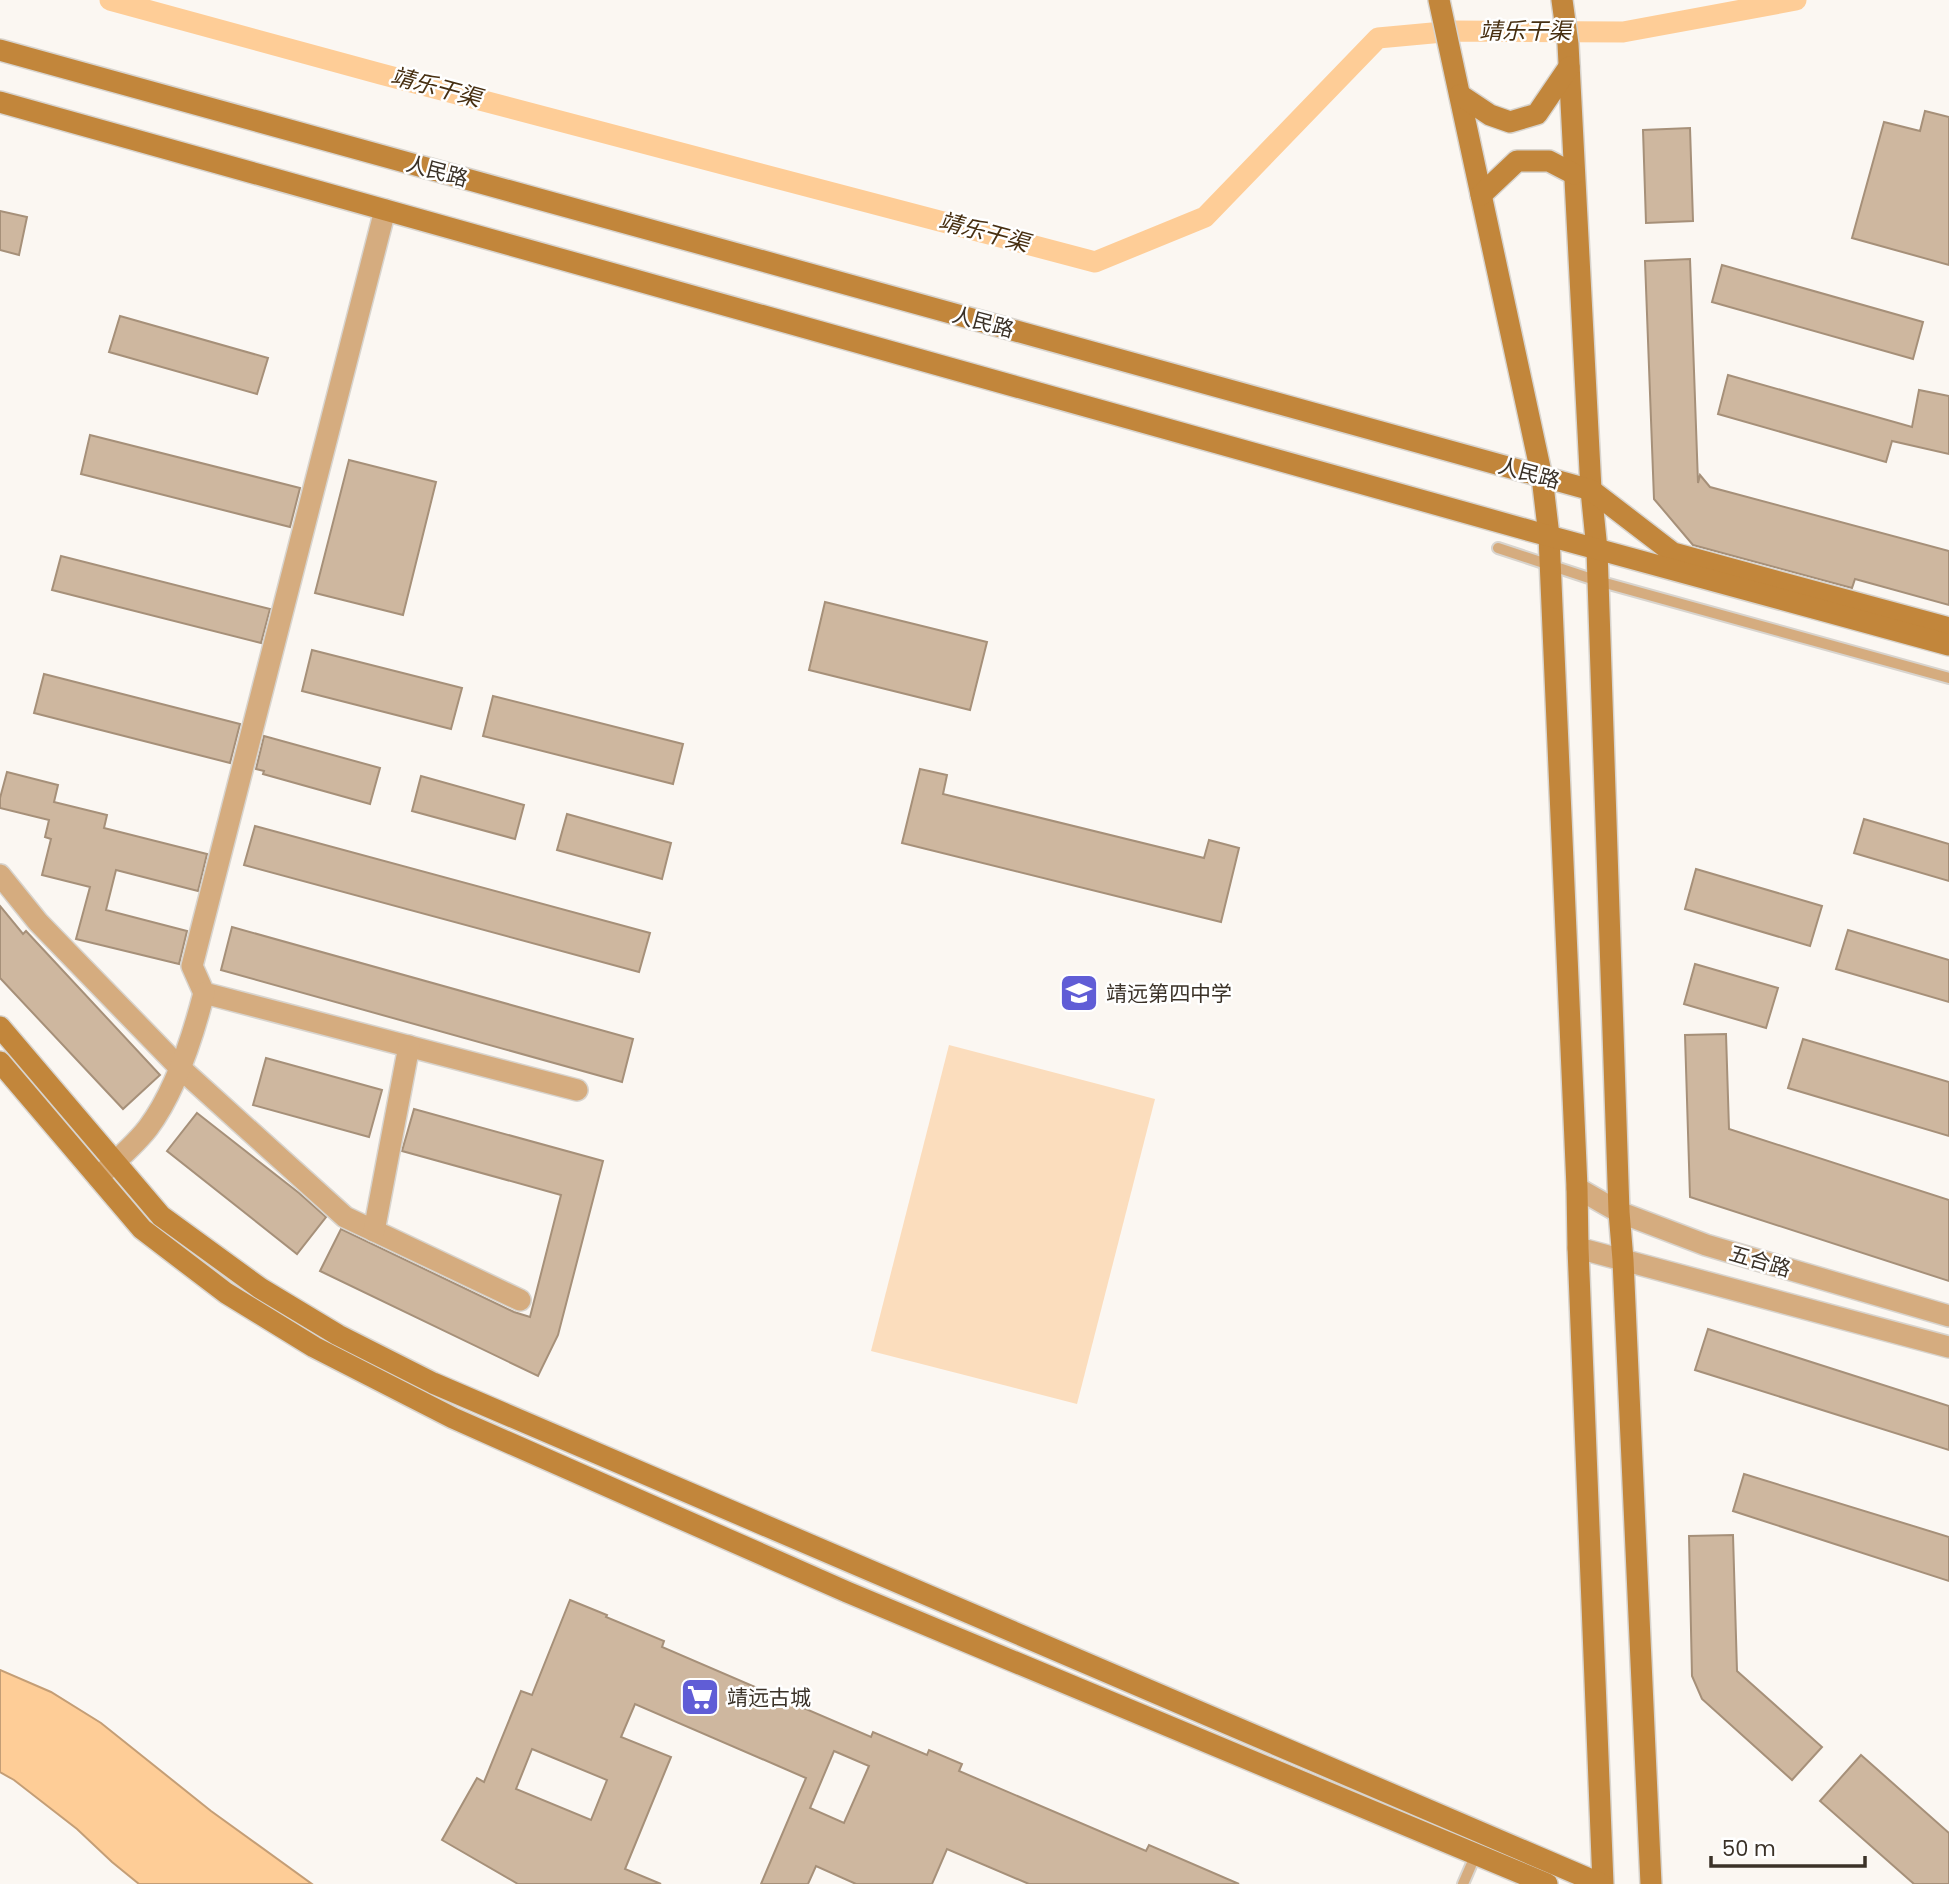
<svg xmlns="http://www.w3.org/2000/svg" width="1949" height="1884" viewBox="0 0 1949 1884" font-family="Poppins,'Noto Sans SC',sans-serif">
  <rect width="100%" height="100%" fill="#fbf7f2"/>
  <polygon fill="#fbddbd" points="949,1045 1155,1099 1077,1404 871,1351"/>
  <polygon fill="#fecd97" stroke="#c49e76" stroke-width="2" points="0,1670 51,1692 101,1723 211,1811 312,1884 139,1884 112,1862 77,1829 14,1780 0,1772"/>
  <g fill="none" stroke-linecap="round" stroke-linejoin="round">
    <polyline stroke="#fecd97" stroke-width="21" points="110,0 381,74 1095,262 1205,217 1378,38 1454,31 1623,32 1796,0"/>
  </g>
  <g fill="#ceb79f" stroke="#a69079" stroke-width="2" fill-rule="evenodd">
    <polygon points="1925,111 1949,117 1949,265 1852,238 1884,122 1920,131"/>
    <polygon points="1690,128 1693,221 1646,223 1643,130"/>
    <polygon points="0,211 27,217 19,255 0,250"/>
    <polygon points="1690,259 1698,483 1700,475 1710,487 1949,551 1949,605 1855,579 1852,588 1693,545 1654,499 1645,261"/>
    <polygon points="1722,265 1923,322 1913,359 1712,302"/>
    <polygon points="120,316 268,358 257,394 109,352"/>
    <polygon points="1728,375 1912,427 1919,390 1949,396 1949,454 1892,441 1886,462 1718,414"/>
    <polygon points="90,435 300,488 290,527 81,474"/>
    <polygon points="349,460 436,482 403,615 315,593"/>
    <polygon points="61,556 270,609 261,643 52,590"/>
    <polygon points="825,602 987,642 970,710 809,670"/>
    <polygon points="312,650 462,688 451,729 302,691"/>
    <polygon points="44,674 240,724 230,763 34,713"/>
    <polygon points="493,696 683,744 673,784 483,736"/>
    <polygon points="264,736 380,768 370,804 263,774 264,771 256,769"/>
    <polygon points="920,769 947,775 943,794 1204,858 1209,840 1239,848 1221,922 902,843"/>
    <polygon points="7,772 58,785 54,802 107,815 104,828 207,854 198,891 116,870 106,910 187,931 179,964 76,939 90,887 42,875 51,839 45,837 49,820 0,808 0,798"/>
    <polygon points="421,776 524,805 515,839 412,811"/>
    <polygon points="567,814 671,843 662,879 557,850"/>
    <polygon points="1864,819 1949,844 1949,881 1854,853"/>
    <polygon points="255,826 650,933 639,972 244,865"/>
    <polygon points="1696,869 1822,906 1810,946 1685,909"/>
    <polygon points="0,906 23,934 26,931 160,1075 123,1109 0,978"/>
    <polygon points="232,927 633,1039 622,1082 221,970"/>
    <polygon points="1848,930 1949,960 1949,1002 1836,969"/>
    <polygon points="1695,964 1778,988 1766,1028 1684,1004"/>
    <polygon points="1726,1034 1729,1129 1949,1200 1949,1281 1690,1197 1685,1035"/>
    <polygon points="1803,1039 1949,1082 1949,1136 1788,1088"/>
    <polygon points="266,1058 382,1090 369,1137 253,1105"/>
    <polygon points="414,1109 603,1161 558,1335 538,1376 320,1271 341,1229 514,1312 530,1317 561,1195 402,1151"/>
    <polygon points="197,1113 299,1193 326,1217 297,1254 167,1151"/>
    <polygon points="1708,1329 1949,1406 1949,1450 1695,1370"/>
    <polygon points="1744,1474 1949,1537 1949,1581 1733,1511"/>
    <polygon points="1733,1535 1737,1671 1822,1747 1792,1780 1702,1699 1692,1676 1689,1536"/>
    <path d="M570 1600 607 1615 606 1617 664 1641 662 1647 871 1737 873 1732 927 1755 929 1750 962 1764 959 1771 1146 1851 1149 1845 1239 1884H1029L947 1849 932 1884H856L816 1866 808 1884H761L806 1778 635 1704 621 1737 671 1757 625 1869 661 1884H518L442 1840 477 1778 484 1782 521 1691 532 1695ZM532 1749 607 1780 591 1820 516 1789ZM834 1751 869 1766 844 1823 810 1808Z"/>
    <polygon points="1861,1755 1949,1833 1949,1884 1914,1884 1820,1801"/>
  </g>
  <g fill="none" stroke-linecap="round" stroke-linejoin="round">
    <g stroke="#d8d4ce" stroke-width="14">
      <g id="service">
        <polyline points="1498,548 1598,581 1949,678"/>
        <polyline points="1463,1884 1476,1854"/>
      </g>
    </g>
    <g stroke="#d8d4ce" stroke-width="24">
      <g id="minor">
        <polyline points="385,210 192,966 204,993 577,1090"/>
        <polyline points="0,875 38,922 179,1067 345,1217 520,1300"/>
        <path d="M98 1177C115 1162 134 1146 148 1128 175 1092 193 1036 204 993"/>
        <polyline points="374,1231 409,1046"/>
      </g>
    </g>
    <g stroke="#d8d4ce" stroke-width="24">
      <g id="tertiary">
        <polyline points="1577,1188 1619,1212 1706,1245 1949,1316"/>
        <polyline points="1578,1248 1949,1347"/>
      </g>
    </g>
    <g stroke="#d8d4ce" stroke-width="24">
      <g id="secondary">
        <polyline points="1439,0 1542,477 1549,536 1577,1188 1578,1248 1603,1884"/>
        <polyline points="1562,0 1568,44 1591,490 1597,550 1619,1212 1623,1260 1651,1884"/>
        <polyline points="0,50 1591,490 1673,553 1949,628"/>
        <polyline points="1460,95 1490,115 1510,122 1537,114 1569,67"/>
        <polyline points="0,102 1549,536 1949,645"/>
        <polyline points="1481,195 1517,161 1549,161 1574,174"/>
        <polyline points="0,1027 161,1216 260,1288 338,1335 433,1383 1601,1884"/>
        <polyline points="0,1062 142,1229 226,1293 314,1347 453,1418 847,1592 1547,1884"/>
      </g>
    </g>
    <use href="#service" stroke="#d5ac7f" stroke-width="10"/>
    <use href="#minor" stroke="#d5ac7f" stroke-width="21"/>
    <use href="#tertiary" stroke="#d5ac7f" stroke-width="21"/>
    <use href="#secondary" stroke="#c2863b" stroke-width="21"/>
  </g>
  <defs>
    <g id="school-square" transform="scale(2.0125)"><rect x="-9" y="-9" width="18" height="18" rx="4" fill="#605dd6" stroke="#fff"/><path d="M0-5L7-2L0 1L-7-2ZM-4 1L0 2.5L4 1V4Q0 6-4 4Z" fill="#fff"/></g>
    <g id="supermarket-square" transform="scale(2.0125)"><rect x="-9" y="-9" width="18" height="18" rx="4" fill="#605dd6" stroke="#fff"/><path d="M-6-5.5h2.5l.6 2H6L4.5 2H-2.5L-4.4-4H-6ZM-1.5 3.2a1.3 1.3 0 1 0 .1 0ZM3 3.2a1.3 1.3 0 1 0 .1 0Z" fill="#fff"/></g>
  </defs>
  <g fill-rule="evenodd">
    <use href="#school-square" x="1079" y="993"/>
    <use href="#supermarket-square" x="700" y="1697"/>
  </g>
  <g text-anchor="middle" dominant-baseline="central" stroke-width="5" stroke-linejoin="round" paint-order="stroke">
    <g font-size="21" fill="#3b3228" stroke="#fff">
      <text transform="translate(437 171) rotate(15)">人民路</text>
      <text transform="translate(983 322) rotate(15)">人民路</text>
      <text transform="translate(1529 473) rotate(15)">人民路</text>
      <text transform="translate(1760 1261) rotate(16)">五合路</text>
    </g>
    <g font-size="21" fill="#3b3228" stroke="#fff" text-anchor="start">
      <text x="1106" y="993">靖远第四中学</text>
      <text x="727" y="1697">靖远古城</text>
    </g>
    <g font-size="23" font-style="italic" fill="#472f11" stroke="#fff">
      <text x="1525" y="31">靖乐干渠</text>
      <text transform="translate(436 87) rotate(15)">靖乐干渠</text>
      <text transform="translate(984 232) rotate(15)">靖乐干渠</text>
    </g>
  </g>
  <path d="M1711 1856v10h154v-10" fill="none" stroke="#3b3228" stroke-width="3.5"/>
  <text x="1722" y="1856" font-size="21" fill="#3b3228" stroke="#ffffff" stroke-width="5" paint-order="stroke">50 m</text>
</svg>
